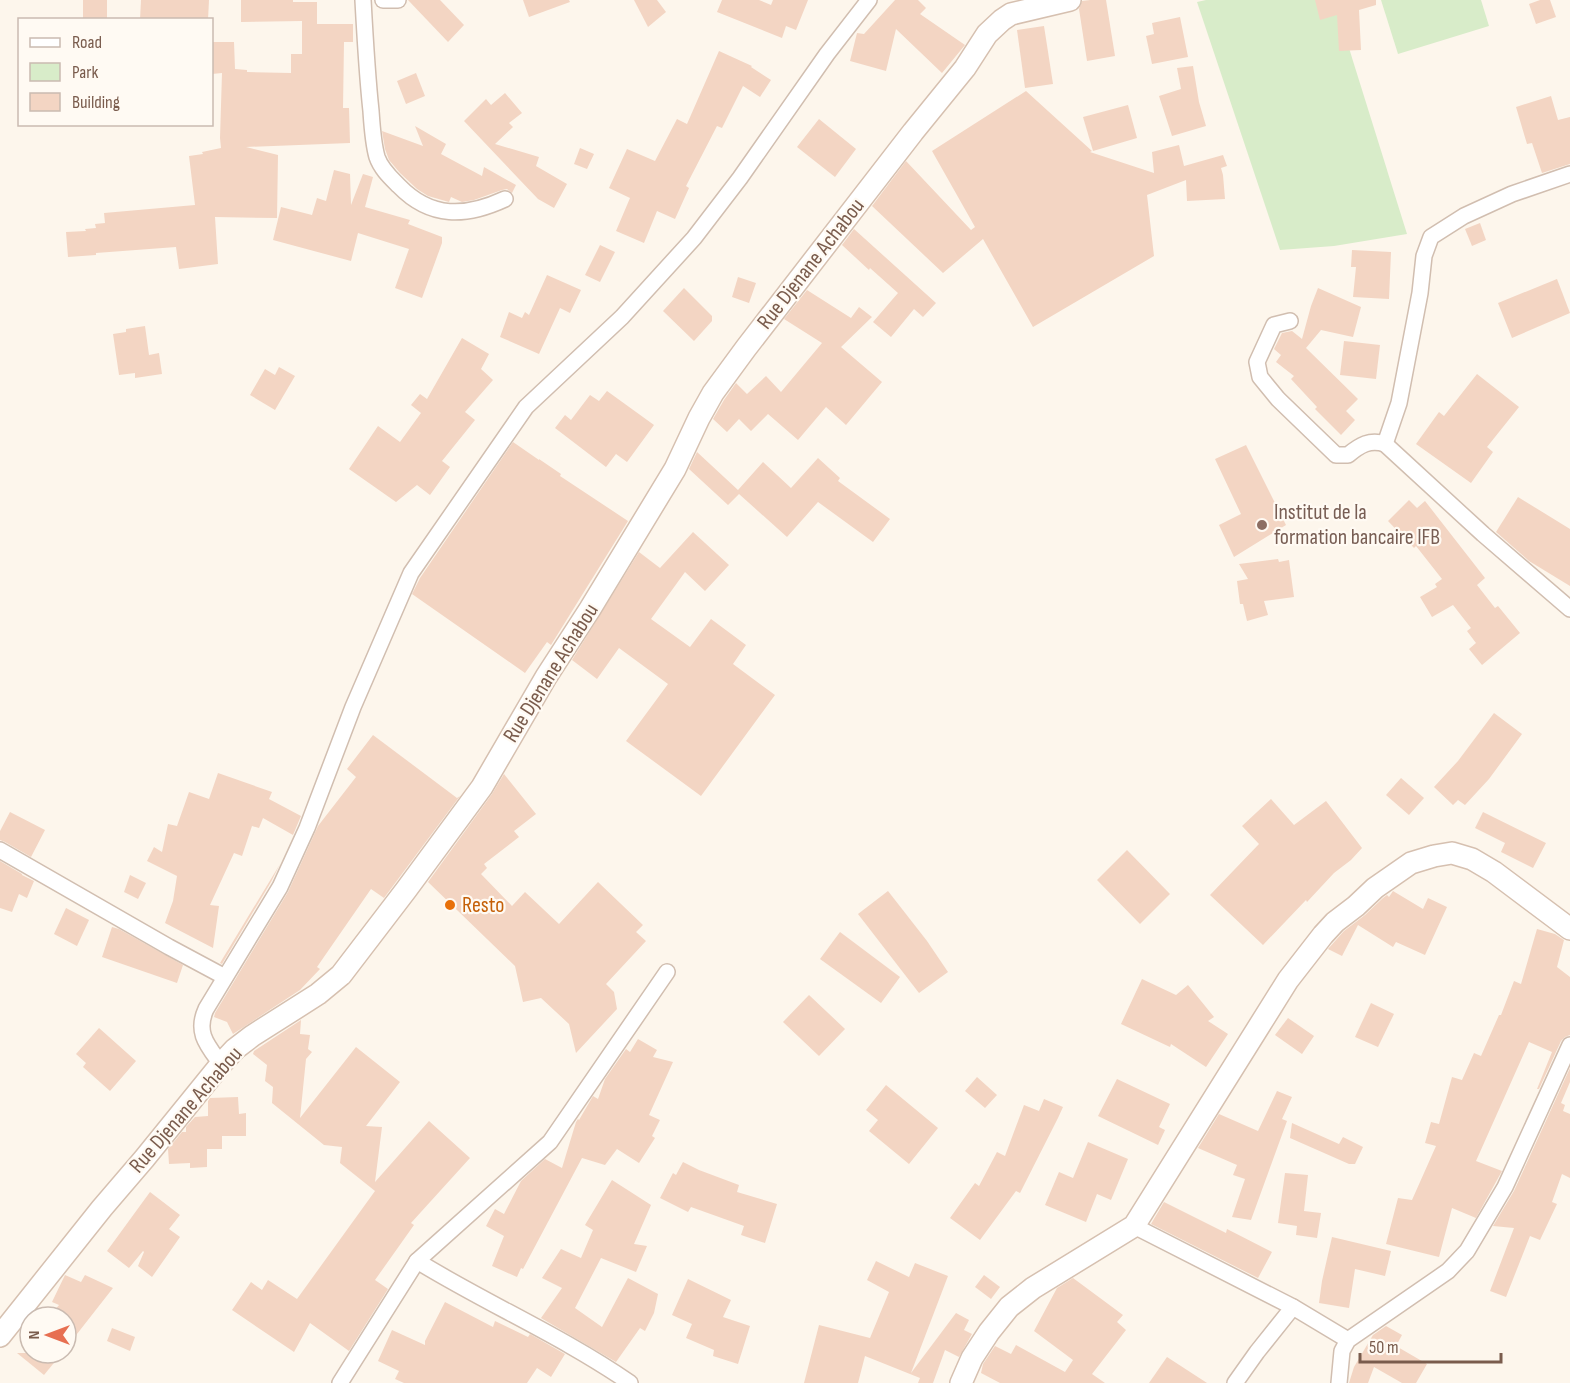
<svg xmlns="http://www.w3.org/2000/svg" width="1570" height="1383" viewBox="0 0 1570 1383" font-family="'Sofia Sans Condensed',sans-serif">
  <rect width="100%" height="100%" fill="#fdf6ec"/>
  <g fill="#d8ecc9">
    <polygon points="1206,0 1334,0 1407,234 1334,246 1280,250 1197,2"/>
    <polygon points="1381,0 1481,0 1489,26 1398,54"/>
  </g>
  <g fill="#f3d5c3">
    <rect x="83" y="0" width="24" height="20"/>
    <polygon points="141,0 209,0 208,20 140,20"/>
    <polygon points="241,0 293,0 293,2 317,2 317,24 353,24 353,42 344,42 343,108 349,108 350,143 246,147 278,155 277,218 215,217 218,264 179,269 176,247 96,253 96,255 68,257 66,232 86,231 85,229 96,228 95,224 105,223 104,213 195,205 189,156 203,154 202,152 221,148 220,138 222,73 212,74 212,42 234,42 235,69 247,70 247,72 291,73 291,54 302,54 302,21 241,22"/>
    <polygon points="408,0 440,0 464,25 448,42"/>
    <polygon points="523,0 569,0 570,2 529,17"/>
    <polygon points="634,0 657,0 666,12 648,27"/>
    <polygon points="722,0 759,0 771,5 773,0 808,0 796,30 786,26 782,38 717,12"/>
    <polygon points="895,0 918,0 926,8 920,14 965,45 942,73 896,29 886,71 850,61 857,33 864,34"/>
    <polygon points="1090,0 1106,0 1115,56 1087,61 1079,9 1082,1"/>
    <polygon points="1315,0 1376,0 1376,5 1359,10 1361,50 1339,51 1337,15 1320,20"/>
    <polygon points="1540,0 1550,0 1556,17 1536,24 1529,4"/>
    <polygon points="1180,17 1188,57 1152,64 1146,36 1154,34 1152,23"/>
    <polygon points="1044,26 1053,84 1025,88 1017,30"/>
    <polygon points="719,51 752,66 751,67 771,80 760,97 743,86 722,128 717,126 686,186 689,188 675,219 657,211 644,243 616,231 630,198 609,188 627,149 655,161 677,119 687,124"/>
    <polygon points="1193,66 1199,102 1206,126 1172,136 1159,96 1181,89 1177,68"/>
    <polygon points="416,73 425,96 406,104 397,81"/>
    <polygon points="1026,91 1092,151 1090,152 1154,173 1152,152 1179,145 1184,166 1223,155 1227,166 1221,168 1223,175 1225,199 1187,201 1186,180 1147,195 1154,256 1033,327 983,239 943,273 872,206 906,161 971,230 975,227 932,151"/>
    <polygon points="505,93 522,113 509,123 513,127 495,144 539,157 536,166 567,184 554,208 538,199 464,121 486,99 491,105"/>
    <polygon points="1551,96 1558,120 1570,117 1570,164 1542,173 1532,143 1527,144 1516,107"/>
    <polygon points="1128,105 1137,138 1093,151 1083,117"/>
    <polygon points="819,119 856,149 835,177 797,147"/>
    <polygon points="415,126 446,144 441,154 482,176 484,167 516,185 512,193 507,189 502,190 474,200 462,202 451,197 449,202 428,196 417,189 400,173 389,160 385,149 382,131 423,146"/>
    <polygon points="580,148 594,154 587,169 574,164"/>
    <polygon points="334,170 350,174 351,205 363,174 373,177 365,207 410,220 408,224 442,237 442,243 422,298 395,288 409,249 358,233 351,261 273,240 281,207 312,215 317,198 326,201"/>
    <polygon points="1480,223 1486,240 1472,246 1465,229"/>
    <polygon points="854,229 936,303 923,317 914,309 891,337 873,322 898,293 870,268 869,270 842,245"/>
    <polygon points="600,245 615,252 600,282 585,275"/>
    <polygon points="1352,250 1391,252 1389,299 1353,297 1356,267 1351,267"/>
    <polygon points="547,275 581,290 570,313 560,308 539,354 500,337 509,312 522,318 525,312 529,315"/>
    <polygon points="738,277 756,283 749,303 732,297"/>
    <polygon points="1557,279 1570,313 1512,338 1498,303"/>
    <polygon points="684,288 712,316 712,321 694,341 663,311"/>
    <polygon points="1318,288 1361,307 1353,337 1321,330 1306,348 1358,399 1346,411 1355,420 1341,435 1315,409 1317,407 1291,379 1294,376 1276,362 1281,355 1274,349 1282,333 1292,331 1302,339 1311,306"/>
    <polygon points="807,290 851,318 859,307 872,317 841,347 882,382 846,425 826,407 798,440 768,414 751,431 739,419 727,432 713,419 724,400 736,383 747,394 766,376 781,392 822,343 784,319"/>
    <polygon points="145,326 149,355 159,353 162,374 135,378 135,373 119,375 113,334 126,332 126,329"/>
    <polygon points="462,338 489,354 481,369 493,380 465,412 475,420 442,461 450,467 430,495 417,485 396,502 349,469 378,426 400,442 421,413 411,405 420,394 427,399"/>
    <polygon points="1344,341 1380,345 1376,379 1340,375"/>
    <polygon points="279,367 295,376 275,410 250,395 265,369 275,375"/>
    <polygon points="1477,374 1519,407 1487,447 1493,452 1471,483 1416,444 1439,412 1444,416"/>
    <polygon points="607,391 654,425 627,462 616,454 606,467 555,428 565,415 571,420 590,395 599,401"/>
    <polygon points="513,442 539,460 539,459 561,474 560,476 628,521 551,645 547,642 525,673 412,594 420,578"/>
    <polygon points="1246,445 1286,525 1234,557 1219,525 1241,514 1215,459"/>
    <polygon points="697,452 738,490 763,462 791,488 818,458 840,478 838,481 890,519 873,542 818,502 787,537 739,494 728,505 689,469"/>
    <polygon points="1518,497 1570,529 1570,586 1529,561 1496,532"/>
    <polygon points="1409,500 1417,508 1425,501 1485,578 1477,585 1495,608 1498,606 1520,633 1482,665 1469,649 1476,643 1467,631 1471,628 1453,605 1432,617 1420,597 1437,587 1435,584 1442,579 1416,546 1414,548 1388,521"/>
    <polygon points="693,532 729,565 705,591 685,572 651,619 690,647 711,619 746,645 733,664 775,695 701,796 626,741 668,684 619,648 597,679 572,660 639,552 660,568"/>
    <polygon points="1278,559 1279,562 1289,560 1294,597 1264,601 1268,615 1247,621 1243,604 1240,604 1237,581 1248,579 1239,564"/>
    <polygon points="1494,713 1522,734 1489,779 1465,805 1458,800 1453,805 1434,787 1458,761"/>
    <polygon points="373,735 457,798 460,796 384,898 371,889 317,967 320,969 300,990 233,1034 227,1022 214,1017 215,1013 288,892 318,826 356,777 347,769"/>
    <polygon points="218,773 272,792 269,799 301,816 293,835 263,818 259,828 252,826 242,856 234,853 210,905 219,906 213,948 165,923 173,901 177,876 147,861 154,847 162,852 168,824 177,826 189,792 209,799"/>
    <polygon points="504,774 536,814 514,831 519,837 484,864 487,868 481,874 512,906 525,892 559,924 598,882 643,925 636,932 646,941 606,984 614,992 617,1009 576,1053 569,1024 541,998 523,1002 515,966 428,882 492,794"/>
    <polygon points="1401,778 1424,798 1409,815 1386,795"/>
    <polygon points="1271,799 1294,825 1326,801 1362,848 1351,860 1334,873 1307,902 1306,900 1263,945 1210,895 1259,844 1242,826"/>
    <polygon points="10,812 45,830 31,857 5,842 0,840 0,831"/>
    <polygon points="1483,812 1546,843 1533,868 1501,852 1505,843 1475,828"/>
    <polygon points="1127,850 1170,894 1140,924 1097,880"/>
    <polygon points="0,861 22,874 22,875 34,881 27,898 19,894 12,912 0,908"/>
    <polygon points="280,864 271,882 222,964 220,963"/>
    <polygon points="130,875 146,883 138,899 124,892"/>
    <polygon points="888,891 927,941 948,972 919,993 858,914"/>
    <polygon points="1393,891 1423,909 1428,898 1447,907 1425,955 1396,942 1393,947 1358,925 1342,956 1328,949 1344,931 1365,915 1383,898 1387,895 1389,897"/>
    <polygon points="66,908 89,920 77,946 54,934"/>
    <polygon points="112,927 119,929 183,965 177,983 102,957"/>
    <polygon points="1537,929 1555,934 1564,940 1557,967 1570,977 1570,1035 1565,1037 1561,1041 1539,1089 1537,1089 1552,1052 1529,1042 1476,1161 1502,1171 1476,1218 1452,1208 1439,1257 1386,1244 1398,1198 1412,1200 1436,1146 1425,1143 1431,1122 1439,1124 1452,1077 1462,1080 1474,1053 1481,1056 1499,1015 1501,1015 1514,981 1521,984"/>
    <polygon points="840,932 900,977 881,1003 820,959"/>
    <polygon points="1142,979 1176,995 1188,985 1214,1017 1208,1021 1228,1034 1206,1067 1171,1044 1170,1047 1121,1024"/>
    <polygon points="809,995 845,1029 819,1056 783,1022"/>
    <polygon points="1371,1003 1394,1014 1378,1047 1355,1037"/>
    <polygon points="1288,1018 1314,1036 1302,1054 1275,1035"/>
    <polygon points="301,1020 300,1034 310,1035 308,1049 312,1052 306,1059 300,1118 356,1047 400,1082 366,1126 382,1127 375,1182 429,1121 470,1158 411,1223 414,1225 375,1280 388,1289 349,1351 310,1323 294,1352 232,1310 251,1282 262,1290 268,1280 297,1299 375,1191 340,1163 342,1147 324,1145 272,1103 273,1087 265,1081 267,1065 253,1054 254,1051"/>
    <polygon points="99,1028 136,1061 110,1091 83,1067 86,1063 76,1054"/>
    <polygon points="638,1039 657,1050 653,1057 673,1062 649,1115 660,1120 652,1136 655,1138 639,1163 617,1149 605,1165 582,1158 523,1269 521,1268 517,1277 492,1266 504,1236 486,1226 495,1209 504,1214 521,1181 545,1159 562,1168 576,1122 578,1119 579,1120 593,1096 598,1099 605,1079 626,1049 630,1052"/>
    <polygon points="1570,1068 1570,1082 1561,1103 1565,1105 1563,1111 1570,1114 1570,1178 1562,1174 1552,1202 1557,1204 1540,1240 1530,1236 1506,1297 1490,1291 1514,1228 1493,1226 1514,1191"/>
    <polygon points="977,1077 997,1095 985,1108 965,1091"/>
    <polygon points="1117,1079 1170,1104 1159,1127 1165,1130 1158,1145 1098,1116"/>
    <polygon points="886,1085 938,1128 909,1164 869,1131 878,1120 866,1110"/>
    <polygon points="1277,1091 1292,1097 1282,1119 1287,1121 1251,1220 1232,1217 1245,1179 1233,1175 1237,1165 1198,1148 1219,1114 1258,1131"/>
    <polygon points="238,1097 239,1114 246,1113 246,1136 222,1136 222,1149 207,1149 207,1167 190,1168 190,1163 169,1164 168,1149 182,1132 186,1132 186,1127 195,1117 208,1116 208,1101 210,1098"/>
    <polygon points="1044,1099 1063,1107 1058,1118 1020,1193 1016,1191 980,1240 950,1218 975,1183 979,1186 997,1152 1005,1156 1024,1105 1039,1111"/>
    <polygon points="1292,1123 1339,1144 1343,1137 1363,1147 1355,1164 1349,1164 1290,1138"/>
    <polygon points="1088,1142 1128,1159 1111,1200 1097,1194 1086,1222 1045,1205 1059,1172 1073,1178"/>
    <polygon points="683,1162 699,1170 739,1185 737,1192 777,1204 765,1243 741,1235 744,1226 691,1207 688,1212 660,1198 673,1173 676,1175"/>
    <polygon points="1285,1173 1308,1175 1304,1211 1321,1213 1317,1238 1296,1235 1297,1226 1278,1223"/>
    <polygon points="612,1180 651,1205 634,1244 647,1246 636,1272 601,1258 575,1308 602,1327 628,1278 658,1294 654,1313 645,1331 640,1328 616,1362 541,1318 562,1288 542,1278 561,1249 581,1258 593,1230 585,1225"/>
    <polygon points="150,1192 180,1215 169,1229 180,1237 152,1277 138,1266 144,1252 143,1251 129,1268 107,1251"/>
    <polygon points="1164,1202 1226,1233 1227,1229 1272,1252 1258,1278 1151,1224"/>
    <polygon points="1332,1237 1391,1251 1385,1276 1355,1269 1349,1308 1319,1303 1322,1281"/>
    <polygon points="876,1261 909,1277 915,1263 948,1276 911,1373 956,1313 969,1320 964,1330 972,1334 959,1357 945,1350 933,1383 918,1383 920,1378 865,1356 858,1383 804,1383 819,1325 870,1338 889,1292 867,1280"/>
    <polygon points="65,1275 81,1282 85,1275 113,1288 66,1348 66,1317 49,1317 59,1305 52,1302"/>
    <polygon points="984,1275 1000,1287 991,1299 975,1287"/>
    <polygon points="1073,1278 1123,1315 1117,1322 1126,1330 1092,1374 1105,1383 1000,1383 981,1373 983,1364 995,1346 1011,1354 1016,1345 1065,1372 1073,1360 1034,1331 1057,1288"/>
    <polygon points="688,1279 731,1300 723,1317 750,1326 738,1364 713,1356 714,1350 686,1338 692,1324 672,1315"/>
    <polygon points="445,1302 493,1327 495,1321 528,1337 530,1334 565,1354 551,1377 537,1368 527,1383 404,1383 395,1379 399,1371 378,1361 392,1330 425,1345 425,1341"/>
    <polygon points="1386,1326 1402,1335 1396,1346 1427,1364 1416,1383 1402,1383 1374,1367 1368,1383 1349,1383 1354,1367 1373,1335"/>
    <polygon points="112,1328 135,1337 130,1351 107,1341"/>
    <polygon points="17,1353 62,1353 44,1375"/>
    <polygon points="1167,1357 1207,1383 1149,1383"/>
  </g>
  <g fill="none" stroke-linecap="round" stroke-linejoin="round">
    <g stroke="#d1beb0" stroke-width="18">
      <g id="street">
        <path d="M363 0C365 37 367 74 371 111 372 126 373 143 377 157 381 169 391 178 399 186 431 219 466 217 505 199"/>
        <polyline points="383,0 398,0"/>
        <path d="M1290 321 1274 325 1257 362 1260 377 1278 399 1336 455H1348C1360 445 1370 439 1385 444L1399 403 1420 293 1424 256 1431 237 1464 216 1512 194 1570 174"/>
        <polyline points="1385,444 1483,534 1570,609"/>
        <polyline points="0,850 169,947 225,977"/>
        <path d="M221 1064C208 1046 195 1033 206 1009L280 887 307 828 353 707 411 573 526 407 622 317 694 238 740 178 827 54 869 0"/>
        <polyline points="1134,1226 1293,1307 1348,1340"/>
        <path d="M417 1261C487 1304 562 1336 630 1383"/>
        <polyline points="340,1383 417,1261 550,1142 667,972"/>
        <polyline points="1235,1383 1257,1352 1293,1307"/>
        <polyline points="1339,1383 1342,1351 1348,1340 1448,1271 1467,1251 1505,1187 1570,1045"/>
      </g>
    </g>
    <g stroke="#d6c0b0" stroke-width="24">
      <g id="secondary">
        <polyline points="0,1336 102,1208 144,1159 221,1064 235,1049 252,1036 318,994 341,975 406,890 482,787 546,677 590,609 675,469 699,418 713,393 746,348 913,132 965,68 987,34 1002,20 1011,14 1070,0"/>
        <polyline points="961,1383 972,1358 989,1332 1009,1307 1033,1288 1134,1226 1288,980 1323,935 1335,922 1356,906 1375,888 1411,863 1434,856 1452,853 1472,859 1494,872 1570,929"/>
      </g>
    </g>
    <use href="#street" stroke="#fff" stroke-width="15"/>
    <use href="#secondary" stroke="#fff" stroke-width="21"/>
  </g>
  <circle fill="#8d6e63" stroke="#fffaf3" stroke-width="2" cx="1262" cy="525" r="6"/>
  <circle fill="#e8710a" stroke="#fffaf3" stroke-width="2" cx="450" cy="905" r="6"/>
  <g text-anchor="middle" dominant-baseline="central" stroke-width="4.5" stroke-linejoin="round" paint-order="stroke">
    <g font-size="22" fill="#7a5c4d" stroke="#fffaf3">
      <text transform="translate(811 264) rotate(-52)">Rue Djenane Achabou</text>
      <text transform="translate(551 673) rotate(-58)">Rue Djenane Achabou</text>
      <text transform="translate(186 1110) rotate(-49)">Rue Djenane Achabou</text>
    </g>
    <g font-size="22" fill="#785e54" stroke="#fffaf3" text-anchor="start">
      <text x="1274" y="512">Institut de la<tspan x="1274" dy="25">formation bancaire IFB</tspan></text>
    </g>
    <g font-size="22" fill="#c56008" stroke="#fffaf3" text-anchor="start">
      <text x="462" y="905">Resto</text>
    </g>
  </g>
  <rect x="18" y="18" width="195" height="108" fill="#fffaf3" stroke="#cabbb1" stroke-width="1.5"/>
  <rect x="30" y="38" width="30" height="9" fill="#ffffff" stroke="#cabbb1" stroke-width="1.5"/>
  <text x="72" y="48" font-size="18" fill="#7a5c4d">Road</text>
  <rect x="30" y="63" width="30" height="18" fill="#d8ecc9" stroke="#cabbb1" stroke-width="1.5"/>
  <text x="72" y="78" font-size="18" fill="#7a5c4d">Park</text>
  <rect x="30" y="93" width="30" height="18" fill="#f3d5c3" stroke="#cabbb1" stroke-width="1.5"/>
  <text x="72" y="108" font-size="18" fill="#7a5c4d">Building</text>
  <g transform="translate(48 1335) rotate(270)"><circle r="28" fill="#fffaf3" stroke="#cabbb1" stroke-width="1.5"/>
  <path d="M0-4.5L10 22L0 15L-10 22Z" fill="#e76f51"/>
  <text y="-9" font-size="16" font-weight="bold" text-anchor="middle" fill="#7a5c4d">N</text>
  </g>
  <path d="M1360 1353v9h141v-9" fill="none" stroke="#7a5c4d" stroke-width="3"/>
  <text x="1369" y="1353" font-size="18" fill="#7a5c4d" stroke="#fffaf3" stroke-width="4.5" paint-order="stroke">50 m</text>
</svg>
